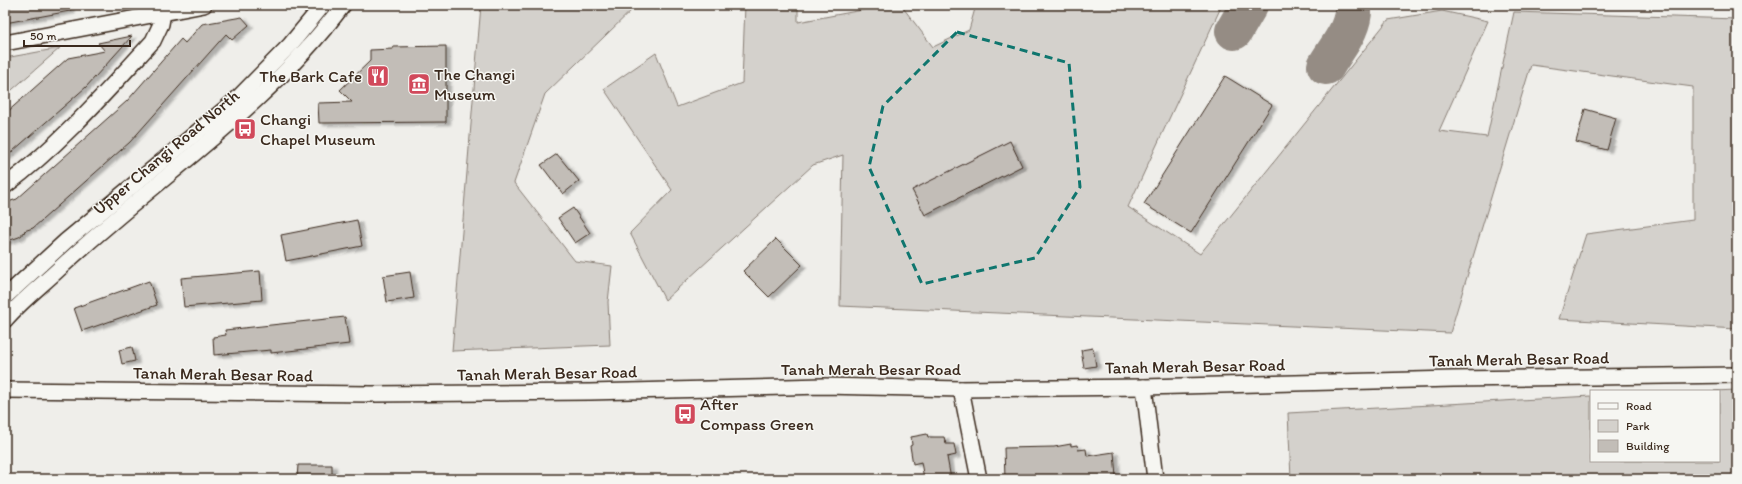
<svg xmlns="http://www.w3.org/2000/svg" width="1742" height="484" viewBox="0 0 1742 484" font-family="Itim,sans-serif">
  <defs>
    <filter id="shadow"><feDropShadow dx="4.5" dy="2.5" stdDeviation="1" flood-color="#0004"/></filter>
  </defs>
  <rect width="100%" height="100%" fill="#efeeea"/>
  <filter id="ink" filterUnits="userSpaceOnUse"><feTurbulence type="fractalNoise" baseFrequency=".025" numOctaves="2"/><feDisplacementMap in="SourceGraphic" scale="8" xChannelSelector="R" yChannelSelector="G"/><feConvolveMatrix kernelMatrix="1 2 1 2 8 2 1 2 1" color-interpolation-filters="sRGB"/></filter>
  <g filter="url(#ink)">
    <g fill="#d4d1cc" stroke="#887e75">
      <polygon points="481,5 637,5 545,94 514,183 575,261 612,266 608,302 610,345 452,351"/>
      <polygon points="745,5 798,5 798,22 889,5 901,5 933,47 969,30 976,5 1222,5 1128,207 1200,254 1388,20 1442,11 1488,21 1439,131 1487,137 1514,12 1737,19 1737,329 1559,319 1586,234 1693,220 1693,87 1531,65 1450,333 840,306 843,155 813,165 665,300 630,233 672,190 604,89 656,53 677,107 742,83"/>
      <polygon points="60,48 5,96 5,58"/>
      <polygon points="1737,390 1737,479 1291,479 1288,413 1591,396 1591,461 1719,461 1719,391 1714,391"/>
    </g>
    <g fill="none" stroke-linecap="round" stroke-linejoin="round">
      <g stroke="#958c84" stroke-width="38">
        <polyline points="1234,31 1249,5"/>
        <path d="M1326 66C1337 47 1355 28 1353 5"/>
      </g>
    </g>
    <g fill="#c2bdb7" stroke="#3b2a1e" filter="url(#shadow)">
      <polygon points="5,5 69,5 70,11 5,23"/>
      <polygon points="242,17 249,25 232,40 226,34 130,142 33,228 24,231 25,232 22,233 22,235 19,237 5,242 5,203 17,199 127,101 181,39 185,43 202,24"/>
      <polygon points="132,36 86,87 5,158 5,114 68,58 105,51 98,43"/>
      <polygon points="446,46 446,122 319,123 318,103 352,102 340,90 370,61 370,50 393,49 393,47"/>
      <polygon points="1225,76 1272,105 1191,233 1144,204"/>
      <polygon points="1585,109 1616,118 1607,150 1576,142"/>
      <polygon points="1010,141 1022,166 925,215 912,190"/>
      <polygon points="557,154 579,181 563,194 541,165"/>
      <polygon points="573,208 590,233 575,243 558,218"/>
      <polygon points="357,220 362,246 286,261 281,235"/>
      <polygon points="776,239 802,265 769,297 743,271"/>
      <polygon points="260,271 262,300 184,307 181,278"/>
      <polygon points="410,272 414,298 387,302 383,276"/>
      <polygon points="149,281 157,305 82,331 74,308"/>
      <polygon points="345,317 349,344 271,353 271,350 214,355 213,337 226,335 225,330"/>
      <polygon points="132,347 135,361 122,364 119,350"/>
      <polygon points="1093,348 1096,366 1084,368 1081,350"/>
      <polygon points="927,434 928,437 944,437 946,444 954,444 956,455 947,457 951,479 924,479 921,462 913,464 910,446 912,445 911,437"/>
      <polygon points="1071,444 1071,446 1077,445 1078,450 1086,449 1087,456 1114,452 1116,477 1105,479 1005,479 1004,448 1054,447"/>
      <polygon points="298,465 332,465 332,479 297,479"/>
    </g>
    <g fill="none" stroke-linecap="round" stroke-linejoin="round">
      <g stroke="#3b2a1e" stroke-width="18">
        <g id="minor">
          <polyline points="5,43 204,5"/>
          <path d="M5 186C60 145 107 91 153 41L161 24 163 13"/>
          <polyline points="5,297 66,241 236,100 290,45 323,5"/>
          <path d="M5 320C21 301 42 285 60 268 154 180 265 109 343 5"/>
          <polyline points="1144,387 1155,479"/>
          <polyline points="961,389 979,479"/>
          <polyline points="5,390 372,394 590,392 823,386 961,389 1144,387 1453,379 1737,375"/>
        </g>
      </g>
      <use href="#minor" stroke="#f6f6f2" stroke-width="15"/>
    </g>
  </g>
  <path fill="none" stroke="#0f766e" stroke-width="3" stroke-dasharray="8 5" stroke-linejoin="round" d="M957 32 1069 63 1080 187 1035 258 922 284 869 167 883 106Z"/>
  <defs>
    <g id="restaurant-square" transform="scale(1.15)"><rect x="-9" y="-9" width="18" height="18" rx="4" fill="#d1495b" stroke="#f6f6f2"/><path d="M-5-6h1v4h1v-4h1v4h1v-4h1v5L-1.5 .5V6h-2V.5L-5-1ZM5-6V6H3V1.5H1.5Q1.5-4 5-6Z" fill="#fff"/></g>
    <g id="museum-square" transform="scale(1.15)"><rect x="-9" y="-9" width="18" height="18" rx="4" fill="#d1495b" stroke="#f6f6f2"/><path d="M0-6L6-3V-2H-6V-3ZM-5-1h2V3h-2ZM-1-1h2V3h-2ZM3-1h2V3H3ZM-6 4H6V6H-6Z" fill="#fff"/></g>
    <g id="bus-square" transform="scale(1.15)"><rect x="-9" y="-9" width="18" height="18" rx="4" fill="#d1495b" stroke="#f6f6f2"/><path d="M-5-6H5V4H4V6H2V4H-2V6H-4V4H-5ZM-3.5-4V0h7V-4ZM-3.5 1.2v1.5H-2V1.2ZM2 1.2v1.5H3.5V1.2Z" fill="#fff"/></g>
  </defs>
  <g fill-rule="evenodd">
    <use href="#restaurant-square" x="378" y="76"/>
    <use href="#museum-square" x="419" y="84"/>
    <use href="#bus-square" x="245" y="129"/>
    <use href="#bus-square" x="685" y="414"/>
  </g>
  <g text-anchor="middle" dominant-baseline="central" stroke-width="3" stroke-linejoin="round" paint-order="stroke">
    <g font-size="17" fill="#3b2a1e" stroke="#f6f6f2" text-anchor="start">
      <text x="434" y="74">The Changi<tspan x="434" dy="20">Museum</tspan></text>
      <text x="362" y="76" text-anchor="end">The Bark Cafe</text>
      <text x="260" y="119">Changi<tspan x="260" dy="20">Chapel Museum</tspan></text>
      <text x="700" y="404">After<tspan x="700" dy="20">Compass Green</tspan></text>
    </g>
    <g font-size="17" fill="#3b2a1e" stroke="#f6f6f2">
      <text transform="translate(166 152) rotate(-40)">Upper Changi Road North</text>
      <text transform="translate(1519 359) rotate(-1)">Tanah Merah Besar Road</text>
      <text transform="translate(1195 366) rotate(-1)">Tanah Merah Besar Road</text>
      <text x="871" y="369">Tanah Merah Besar Road</text>
      <text transform="translate(547 373) rotate(-1)">Tanah Merah Besar Road</text>
      <text transform="translate(223 374) rotate(1)">Tanah Merah Besar Road</text>
    </g>
  </g>
  <rect width="1742" height="484" fill="none" stroke="#f6f6f2" stroke-width="20"/>
  <rect x="10" y="10" width="1722" height="464" fill="none" stroke="#3b2a1e" stroke-width="1.5" filter="url(#ink)"/>
  <rect x="1590" y="390" width="130" height="72" fill="#f6f6f2" stroke="#aba49d"/>
  <rect x="1598" y="403" width="20" height="6" fill="#f6f6f2" stroke="#aba49d"/>
  <text x="1626" y="410" font-size="12" fill="#3b2a1e">Road</text>
  <rect x="1598" y="420" width="20" height="12" fill="#d4d1cc" stroke="#aba49d"/>
  <text x="1626" y="430" font-size="12" fill="#3b2a1e">Park</text>
  <rect x="1598" y="440" width="20" height="12" fill="#c2bdb7" stroke="#aba49d"/>
  <text x="1626" y="450" font-size="12" fill="#3b2a1e">Building</text>
  <path d="M24 40v6h106v-6" fill="none" stroke="#3b2a1e" stroke-width="2"/>
  <text x="30" y="40" font-size="12" fill="#3b2a1e" stroke="#f6f6f2" stroke-width="3" paint-order="stroke">50 m</text>
</svg>
